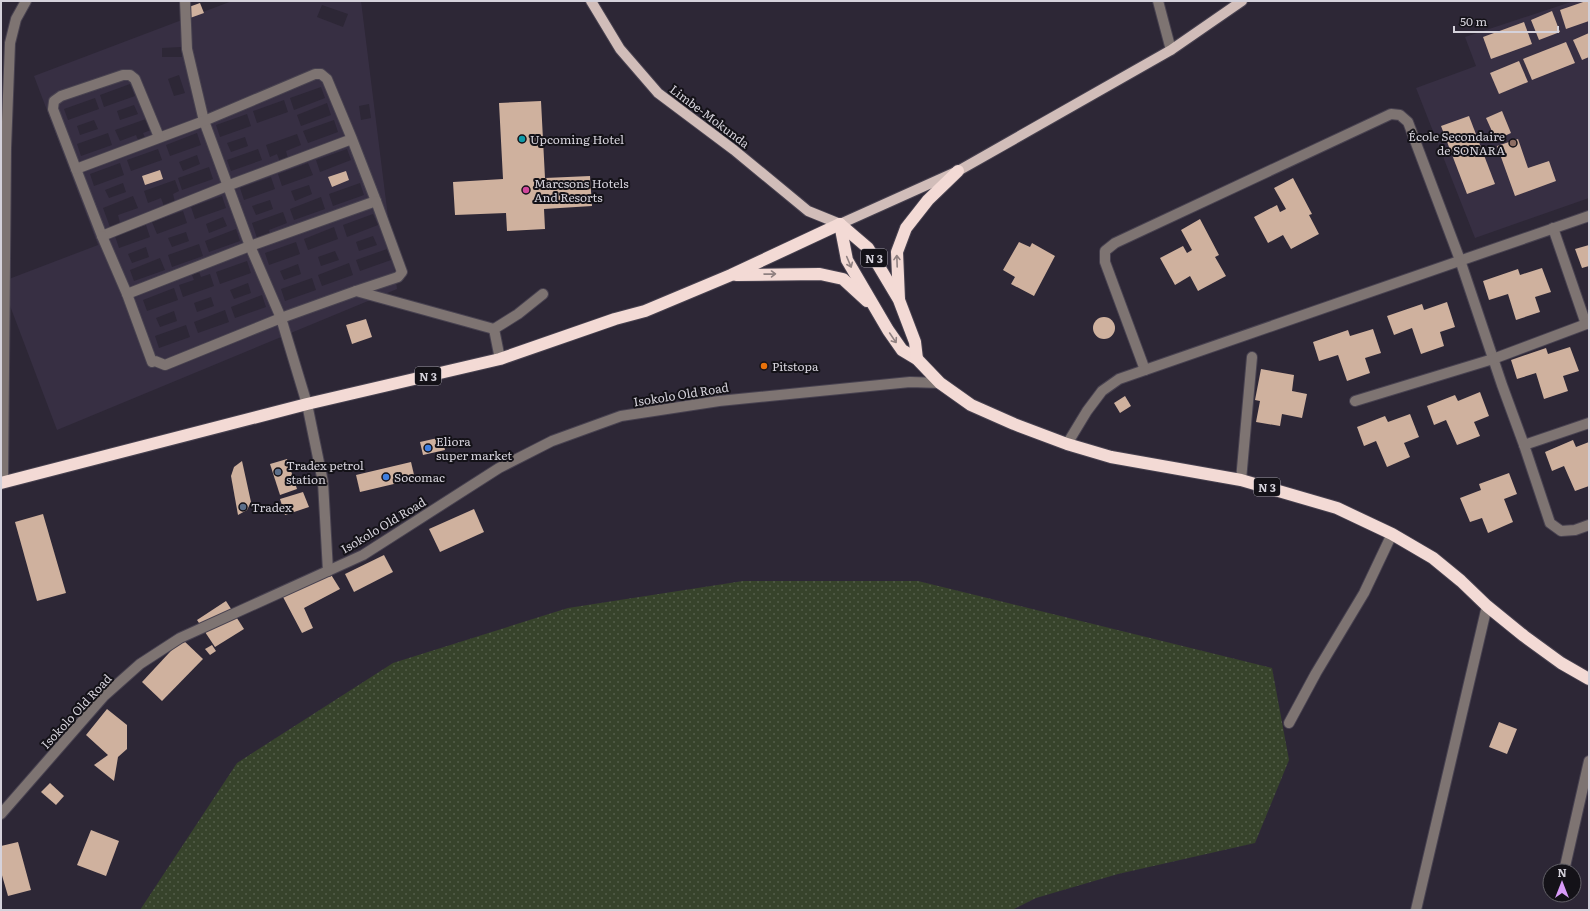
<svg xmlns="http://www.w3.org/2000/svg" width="1590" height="911" viewBox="0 0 1590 911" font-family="Literata,serif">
  <defs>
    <pattern id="grass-dots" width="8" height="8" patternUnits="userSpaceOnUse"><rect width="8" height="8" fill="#37432b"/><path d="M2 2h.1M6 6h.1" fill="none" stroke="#535d49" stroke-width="1.8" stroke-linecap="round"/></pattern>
  </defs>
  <rect width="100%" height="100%" fill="#2d2736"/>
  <g fill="#372f43" fill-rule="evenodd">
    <path d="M232 1H361L397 289 57 430 1 282 98 245 34 76ZM322 5 348 14 343 27 317 17ZM181 47 182 57H162V48ZM179 75 185 93 174 96 168 79ZM130 84 135 96 104 107 100 95ZM321 87 325 98 294 110 290 98ZM95 98 99 109 68 120 64 109ZM284 100 288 112 257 123 253 111ZM327 103 331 115 301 126 297 115ZM369 104 371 118 361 120 359 106ZM134 105 138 114 120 120 117 111ZM247 114 251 126 220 137 216 125ZM146 119 151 130 143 133 145 138 138 140 136 135 120 141 115 130ZM94 120 98 129 80 135 77 126ZM334 120 338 132 308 143 303 131ZM108 133 112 145 81 156 77 144ZM197 133 201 145 170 156 166 145ZM297 134 301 145 286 151 288 159 280 162 277 154 270 157 266 145ZM245 137 248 146 231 152 227 143ZM158 149 162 160 131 171 127 160ZM258 149 262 160 231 171 227 160ZM347 149 351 160 320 172 316 160ZM197 155 200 164 183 171 179 162ZM120 163 124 175 94 186 90 174ZM308 163 313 175 282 186 278 174ZM209 167 213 179 182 190 178 178ZM271 177 275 189 244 200 240 188ZM175 180 179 191 173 194 175 202 164 206 161 198 148 203 144 191ZM123 183 126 192 109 198 105 190ZM360 183 364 195 333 206 329 194ZM309 185 312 194 295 201 291 191ZM133 196 138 208 118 215 120 223 110 227 103 208ZM222 196 226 208 195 219 191 207ZM321 197 325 209 294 220 290 209ZM270 200 273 209 256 215 252 206ZM183 211 187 223 157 234 152 222ZM283 212 287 223 269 230 270 234 257 238 252 223ZM373 214 378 225 347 237 343 225ZM223 217 227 226 209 233 206 224ZM146 225 150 237 119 248 115 236ZM334 227 338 239 308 250 304 239ZM236 229 240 241 209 252 205 241ZM186 232 189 241 172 247 168 238ZM373 236 377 245 359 251 356 242ZM296 242 300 254 269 265 265 253ZM199 244 203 256 172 267 168 255ZM146 247 149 257 132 263 128 254ZM387 249 391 260 360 271 356 260ZM335 251 339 260 321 266 318 257ZM160 258 165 270 134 281 130 270ZM247 261 251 273 220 284 216 272ZM349 263 353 275 322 286 318 275ZM298 264 301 274 284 280 280 271ZM199 272 201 277 210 274 214 286 183 297 179 285 194 280 192 275ZM312 278 316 290 285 301 281 289ZM248 283 251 293 234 299 230 290ZM174 288 178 300 147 311 143 300ZM262 295 266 307 235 318 231 307ZM211 297 214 306 197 312 194 303ZM225 310 229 322 198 333 194 322ZM174 311 177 321 160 327 156 318ZM186 325 190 337 159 348 155 336Z"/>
    <polygon points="1574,1 1589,1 1589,198 1475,238 1416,88 1476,66 1465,37"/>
  </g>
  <polygon fill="url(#grass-dots)" points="743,581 918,581 1272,668 1289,760 1255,843 1118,874 1036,898 1012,910 140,910 237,763 393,663 568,608"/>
  <g fill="#cfb19e">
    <polygon points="1586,1 1589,1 1589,21 1566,29 1560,10"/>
    <polygon points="200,3 204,13 190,18 186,8"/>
    <polygon points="1552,11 1560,32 1539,40 1531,20"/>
    <polygon points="1524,22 1532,44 1491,59 1483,37"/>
    <polygon points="1589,33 1589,57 1582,60 1573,40"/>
    <polygon points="1566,42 1575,63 1532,80 1523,59"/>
    <polygon points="1519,61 1528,82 1499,94 1490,73"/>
    <polygon points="541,101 545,178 590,176 592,206 544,209 545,229 507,231 506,213 455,215 453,182 503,179 499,103"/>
    <polygon points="1502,111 1511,133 1496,140 1486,118"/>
    <polygon points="1469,116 1495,184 1467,194 1441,126"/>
    <polygon points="1518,139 1528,168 1549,161 1556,181 1515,196 1497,146"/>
    <polygon points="160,170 163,179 145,185 142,176"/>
    <polygon points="346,171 349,180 332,187 328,177"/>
    <polygon points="1293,178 1312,214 1309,215 1319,234 1291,249 1283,235 1268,243 1254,217 1277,205 1280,212 1286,209 1274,188"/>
    <polygon points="1200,219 1219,255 1215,257 1226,276 1198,291 1190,276 1175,285 1160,258 1183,246 1187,253 1192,250 1181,230"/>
    <polygon points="1019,242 1030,247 1032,243 1055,256 1034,296 1011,284 1015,277 1003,270"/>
    <polygon points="1589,245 1589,266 1582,268 1575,249"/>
    <polygon points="1542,268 1551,292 1535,297 1540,312 1516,320 1508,294 1489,300 1483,281 1518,269 1520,275"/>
    <polygon points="1447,302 1455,327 1440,332 1444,346 1421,354 1412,328 1394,335 1387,316 1422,304 1424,310"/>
    <circle cx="1104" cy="328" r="11"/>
    <polygon points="366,319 372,337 352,344 346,325"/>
    <polygon points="1373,329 1381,353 1365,358 1370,373 1347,381 1338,355 1319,361 1313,342 1348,330 1350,336"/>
    <polygon points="1570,347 1579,371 1563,376 1568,391 1544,399 1536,373 1517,379 1511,360 1546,348 1548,354"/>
    <polygon points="1261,369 1294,375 1292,391 1307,394 1302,418 1282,414 1280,426 1256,422 1260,401 1255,400"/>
    <polygon points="1480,392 1489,416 1474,422 1480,436 1457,445 1446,420 1434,425 1427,406 1455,395 1458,401"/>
    <polygon points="1125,396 1131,406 1120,413 1114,403"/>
    <polygon points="1410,414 1419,437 1404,443 1410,457 1387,467 1376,441 1364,446 1357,427 1385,416 1388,422"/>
    <polygon points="442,437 445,450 423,455 420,442"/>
    <polygon points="1573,440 1576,447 1589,442 1589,486 1575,491 1564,466 1552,471 1545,452"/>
    <polygon points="287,459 297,489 280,495 270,464"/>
    <polygon points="242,461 251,502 247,510 238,515 231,476 234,467"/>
    <polygon points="411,462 415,479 360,492 356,475"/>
    <polygon points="1509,473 1517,494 1504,499 1513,522 1488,533 1482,518 1470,522 1460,498 1481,490 1479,484"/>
    <polygon points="303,492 309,507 285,515 280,499"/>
    <polygon points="474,509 484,532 440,552 429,529"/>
    <polygon points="43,514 66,593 37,601 15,522"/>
    <polygon points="384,555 393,572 354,592 345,574"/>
    <polygon points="330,573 340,589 304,608 313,628 302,633 283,597"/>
    <polygon points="226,601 244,629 215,647 197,620"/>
    <polygon points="182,639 203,659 162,701 142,682"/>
    <polygon points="212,645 216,651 210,655 205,649"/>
    <polygon points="107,709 127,725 127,749 118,757 114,781 94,765 108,755 86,735"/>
    <polygon points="1499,722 1517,729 1507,754 1489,747"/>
    <polygon points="50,783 64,796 56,805 41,792"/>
    <polygon points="91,830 119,841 106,876 77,865"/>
    <polygon points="18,842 31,890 8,896 1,872 1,846"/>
  </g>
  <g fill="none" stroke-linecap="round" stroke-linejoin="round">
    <g stroke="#484250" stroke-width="12">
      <g id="minor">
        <polyline points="185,1 187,49 204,121 250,246 281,318 307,404 323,482 328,571"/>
        <polyline points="1158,1 1171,50"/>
        <polyline points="352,139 327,79 321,74 315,74 204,121 76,169 102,236 227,186 352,139 376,201 250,246 127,294 152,362 155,361 165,365 281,318 356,291 494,329"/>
        <polyline points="76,169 53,109 54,101 61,96 123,75 130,75 135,79 159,137"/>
        <polyline points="1553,228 1586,324"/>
        <polyline points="102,236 127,294"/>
        <polyline points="356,291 398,277 402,272 376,201"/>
        <polyline points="500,359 494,329 518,314 543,294"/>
        <polyline points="1145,370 1105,262 1105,251 1115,243 1391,114 1400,115 1408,122 1460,260 1502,385 1524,445"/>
        <polyline points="1355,401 1493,359 1589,323"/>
        <polyline points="1589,423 1524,445 1550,523 1561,531 1575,530 1589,525"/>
        <polyline points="1067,444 1087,411 1102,391 1119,379 1589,216"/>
        <polyline points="1241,480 1252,357"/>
        <polyline points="3,482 6,148 10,43 16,19 26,1"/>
        <polyline points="1289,723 1316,673 1364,593 1392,534"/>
        <polyline points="1,814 104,696 140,664 180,638 363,555 499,468 552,441 621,416 719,401 910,382 940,383"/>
        <polyline points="1564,871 1589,761"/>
        <polyline points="1416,910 1487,606"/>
      </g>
    </g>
    <g stroke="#484250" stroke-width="12">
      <polyline id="major" points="591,1 620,49 658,93 734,150 808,211 840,224 958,171 1171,50 1242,1"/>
    </g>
    <g stroke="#484250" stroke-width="14">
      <g id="highway">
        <polyline points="840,224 847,260 888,330 902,350 917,359 940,383 971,405 1014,424 1067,444 1111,457 1241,480 1337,508 1392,534 1433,558 1461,581 1487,606 1524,636 1561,663 1589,679"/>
        <polyline points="840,224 868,248 899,300 915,342 917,359"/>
        <polyline points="736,275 820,274 843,279 867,301"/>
        <polyline points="899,299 897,252 906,228 928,200 958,171"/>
        <polyline points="1,483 307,404 500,359 615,319 645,311 731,275 840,224"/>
      </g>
    </g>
    <use href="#minor" stroke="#7e7472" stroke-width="10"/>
    <use href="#major" stroke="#d1bdb9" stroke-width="10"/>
    <use href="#highway" stroke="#f3dad5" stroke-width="12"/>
  </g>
  <defs><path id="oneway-shaft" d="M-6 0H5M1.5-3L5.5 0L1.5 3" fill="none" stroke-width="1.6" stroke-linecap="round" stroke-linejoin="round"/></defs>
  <g stroke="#8f8080">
    <use href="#oneway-shaft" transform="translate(897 261) rotate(-92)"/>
    <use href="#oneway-shaft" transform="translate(849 262) rotate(67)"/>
    <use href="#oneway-shaft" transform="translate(770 274) rotate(-1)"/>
    <use href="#oneway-shaft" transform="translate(893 338) rotate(56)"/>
  </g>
  <circle fill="#0f9aa8" stroke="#141218" stroke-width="1.5" cx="522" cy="139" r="4"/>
  <circle fill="#8d6e63" stroke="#141218" stroke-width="1.5" cx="1513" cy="143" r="4"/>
  <circle fill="#d1479c" stroke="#141218" stroke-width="1.5" cx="526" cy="190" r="4"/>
  <circle fill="#e8710a" stroke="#141218" stroke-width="1.5" cx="764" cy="366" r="4"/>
  <g fill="#3f7fe0" stroke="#141218" stroke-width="1.5">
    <circle cx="428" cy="448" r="4"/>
    <circle cx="386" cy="477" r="4"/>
  </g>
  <g fill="#5c6f8a" stroke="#141218" stroke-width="1.5">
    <circle cx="278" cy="472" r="4"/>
    <circle cx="243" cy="507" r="4"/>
  </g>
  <g text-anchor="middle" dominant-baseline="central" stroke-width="4" stroke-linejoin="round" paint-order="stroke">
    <g fill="#141218" stroke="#9b98a0" stroke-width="1">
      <rect x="861" y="249" width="26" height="18" rx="3"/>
      <rect x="415" y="367" width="26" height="18" rx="3"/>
      <rect x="1254" y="478" width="26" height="18" rx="3"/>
    </g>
    <g font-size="11" font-weight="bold" fill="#d5d2db">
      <text x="874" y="258">N 3</text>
      <text x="428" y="376">N 3</text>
      <text x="1267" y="487">N 3</text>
    </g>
    <g font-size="12" fill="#d5d2db" stroke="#141218">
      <text transform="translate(710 116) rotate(37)">Limbe-Mokunda</text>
      <text transform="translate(681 394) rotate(-9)">Isokolo Old Road</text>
      <text transform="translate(383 525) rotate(-31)">Isokolo Old Road</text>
      <text transform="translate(76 711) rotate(-47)">Isokolo Old Road</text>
    </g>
    <g font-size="12" fill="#d5d2db" stroke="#141218" text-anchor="start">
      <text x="1505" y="136" text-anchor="end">École Secondaire<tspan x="1505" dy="14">de SONARA</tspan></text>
      <text x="530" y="139">Upcoming Hotel</text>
      <text x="534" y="183">Marcsons Hotels<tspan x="534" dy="14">And Resorts</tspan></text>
      <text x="772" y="366">Pitstopa</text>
      <text x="436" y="441">Eliora<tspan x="436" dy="14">super market</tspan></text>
      <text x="286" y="465">Tradex petrol<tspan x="286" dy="14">station</tspan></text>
      <text x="394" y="477">Socomac</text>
      <text x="251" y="507">Tradex</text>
    </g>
  </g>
  <rect width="1590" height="911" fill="none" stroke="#d5d2db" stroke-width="4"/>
  <g transform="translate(1562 883)"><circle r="19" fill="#141218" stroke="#615f66"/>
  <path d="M0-3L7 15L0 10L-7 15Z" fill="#d89bf8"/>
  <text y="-6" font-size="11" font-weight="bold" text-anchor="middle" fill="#d5d2db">N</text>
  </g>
  <path d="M1454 26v6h104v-6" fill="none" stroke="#d5d2db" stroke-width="2"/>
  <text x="1460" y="26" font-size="12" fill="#d5d2db" stroke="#141218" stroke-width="3" paint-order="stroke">50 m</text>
</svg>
